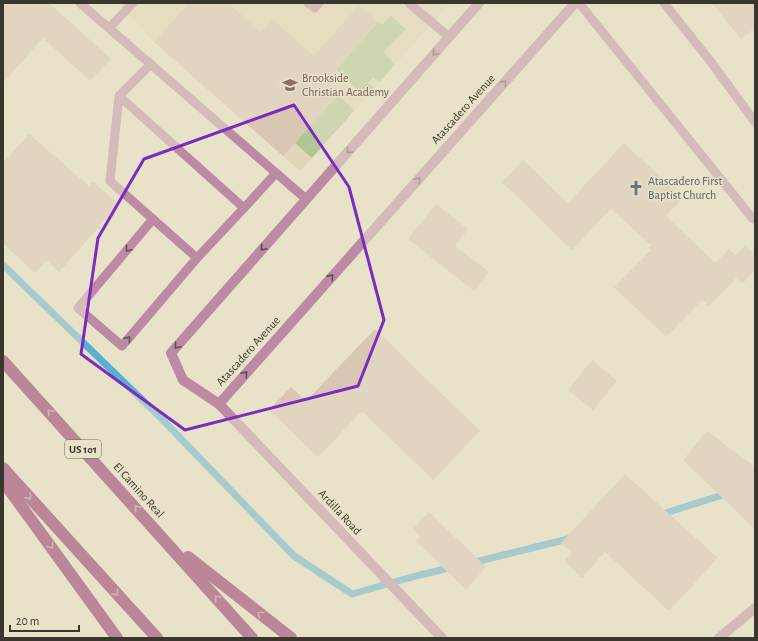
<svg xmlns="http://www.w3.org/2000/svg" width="758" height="641" viewBox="0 0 758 641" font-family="'Alegreya Sans',sans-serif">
  <rect width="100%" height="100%" fill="#e8e2c9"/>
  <polygon fill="#dfd7b7" points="119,3 450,3 300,171 154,42"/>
  <g fill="#b0c795">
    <polygon points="391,16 406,29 383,52 395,64 380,82 373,77 368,83 374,88 366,97 336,70 378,22 382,25"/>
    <polygon points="338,94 354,111 312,158 295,143"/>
  </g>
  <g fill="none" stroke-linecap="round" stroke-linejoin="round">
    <g stroke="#5ab0d3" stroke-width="7">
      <polyline points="3,265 161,418 294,556 352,594 408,578 453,567"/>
      <polyline points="659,515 729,493"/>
      <polyline points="471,563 572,538"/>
    </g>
  </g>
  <g fill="#d9c6b3">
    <polygon points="3,3 49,3 111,59 90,81 43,38 3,83"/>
    <polygon points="189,3 228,3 261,32 272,19 314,56 359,5 378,22 326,81 340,93 283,156 154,42"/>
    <polygon points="712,3 755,3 755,28 741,39"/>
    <polygon points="29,134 89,186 93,182 119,204 59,272 46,260 35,273 3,244 3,163"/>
    <polygon points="624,143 683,198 666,216 715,263 729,249 736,255 745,246 755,255 755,270 742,284 736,278 709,306 702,300 666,337 614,287 651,250 648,248 651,245 611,209 572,250 502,182 523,160 568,203"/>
    <polygon points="436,204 468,229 455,246 489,272 474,291 408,239"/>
    <polygon points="375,329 480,431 433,480 362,411 318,457 269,410 291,387 306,401"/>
    <polygon points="592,360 617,381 593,410 568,390"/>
    <polygon points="707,431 755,467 755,529 683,460"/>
    <polygon points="625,474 718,558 669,611 605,552 582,578 564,561 572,553 561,543"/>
    <polygon points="429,512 486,567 466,590 416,541 420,536 413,529"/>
  </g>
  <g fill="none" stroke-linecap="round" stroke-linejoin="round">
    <g stroke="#bc8aa4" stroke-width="9">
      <polyline points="80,3 306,199"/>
      <polyline points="308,3 315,8 319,3"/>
      <polyline points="409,3 449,37"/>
      <polyline points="579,3 753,219 755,217"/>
      <polyline points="664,3 711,62 755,122"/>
      <polyline points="109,28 133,3"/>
      <polyline points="119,96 110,181 197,258 244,208 119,96 151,64"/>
      <polyline points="244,208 276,173"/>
      <polyline points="153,219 78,308 122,346 197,258"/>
    </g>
    <g stroke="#bc8aa4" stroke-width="10">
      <polyline points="219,404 575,3"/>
      <polyline points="442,638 219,404 183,380 171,353 479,3"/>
      <polyline points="719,638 755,608"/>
    </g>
    <g stroke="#83175e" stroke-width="12">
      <polyline points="3,361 252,638"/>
      <polyline points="3,468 157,638"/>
      <polyline points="3,481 117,638"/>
      <polyline points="188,557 291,638"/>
    </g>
  </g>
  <defs><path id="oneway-chevron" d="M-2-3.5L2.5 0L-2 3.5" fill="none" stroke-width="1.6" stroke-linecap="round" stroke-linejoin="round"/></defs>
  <g stroke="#605051">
    <use href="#oneway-chevron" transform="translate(435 53) rotate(131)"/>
    <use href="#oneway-chevron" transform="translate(504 83) rotate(-48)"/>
    <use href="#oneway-chevron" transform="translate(349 151) rotate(131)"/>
    <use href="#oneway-chevron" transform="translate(418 180) rotate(-48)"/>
    <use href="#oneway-chevron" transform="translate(263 248) rotate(131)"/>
    <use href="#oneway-chevron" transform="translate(128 249) rotate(130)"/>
    <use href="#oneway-chevron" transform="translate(331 277) rotate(-48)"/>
    <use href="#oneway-chevron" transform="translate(128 339) rotate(-49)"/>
    <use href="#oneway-chevron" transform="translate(177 346) rotate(131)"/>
    <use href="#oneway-chevron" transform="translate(245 374) rotate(-48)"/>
  </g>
  <g stroke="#b67c94">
    <use href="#oneway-chevron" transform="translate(50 412) rotate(-132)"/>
    <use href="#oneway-chevron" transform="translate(29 497) rotate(48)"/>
    <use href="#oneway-chevron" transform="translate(137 508) rotate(-132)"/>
    <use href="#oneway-chevron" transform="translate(51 546) rotate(54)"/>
    <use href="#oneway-chevron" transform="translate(116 593) rotate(48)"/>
    <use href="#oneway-chevron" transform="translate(217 598) rotate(-132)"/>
    <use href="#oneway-chevron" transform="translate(260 614) rotate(-142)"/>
  </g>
  <path d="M0 0H758V641H0ZM294 105 349 187 384 320 358 386 185 430 81 354 98 238 144 159Z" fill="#e8e2c9" fill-opacity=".55" fill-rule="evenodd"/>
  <path fill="none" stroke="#7b2cbf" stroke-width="3" stroke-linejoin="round" d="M294 105 349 187 384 320 358 386 185 430 81 354 98 238 144 159Z"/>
  <defs>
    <g id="school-bare" transform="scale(1.2)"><path d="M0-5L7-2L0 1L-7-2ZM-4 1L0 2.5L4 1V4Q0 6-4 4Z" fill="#8d6e63" stroke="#e8e2c9" stroke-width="2.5" paint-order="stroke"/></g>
    <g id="church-bare" transform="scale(1.2)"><path d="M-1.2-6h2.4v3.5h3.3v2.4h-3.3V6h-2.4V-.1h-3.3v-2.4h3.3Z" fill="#6b7280" stroke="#e8e2c9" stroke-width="2.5" paint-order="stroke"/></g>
  </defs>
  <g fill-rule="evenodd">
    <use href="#school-bare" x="290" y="85"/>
    <use href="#church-bare" x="636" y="188"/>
  </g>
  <g text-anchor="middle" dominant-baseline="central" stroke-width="3" stroke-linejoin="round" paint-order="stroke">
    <rect fill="#e8e2c9" stroke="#6e6a5c" stroke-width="1" x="65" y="440" width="36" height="18" rx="3"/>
    <g font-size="11" font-weight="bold" fill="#39372d">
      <text x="83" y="449">US 101</text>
    </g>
    <g font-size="12" fill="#785e54" stroke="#e8e2c9" text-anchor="start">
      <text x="302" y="78">Brookside<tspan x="302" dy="14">Christian Academy</tspan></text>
    </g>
    <g font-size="12" fill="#39372d" stroke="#e8e2c9">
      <text transform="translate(463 109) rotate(-48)">Atascadero Avenue</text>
      <text transform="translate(248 351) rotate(-48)">Atascadero Avenue</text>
      <text transform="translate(139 490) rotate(48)">El Camino Real</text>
      <text transform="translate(340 512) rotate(47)">Ardilla Road</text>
    </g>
    <g font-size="12" fill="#5b616d" stroke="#e8e2c9" text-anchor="start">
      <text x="648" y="181">Atascadero First<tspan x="648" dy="14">Baptist Church</tspan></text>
    </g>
  </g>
  <rect width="758" height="641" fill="none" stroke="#39372d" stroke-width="8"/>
  <path d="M10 625v6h69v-6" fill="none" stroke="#39372d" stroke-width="2"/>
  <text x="16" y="625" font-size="12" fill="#39372d" stroke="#e8e2c9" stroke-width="3" paint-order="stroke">20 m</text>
</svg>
